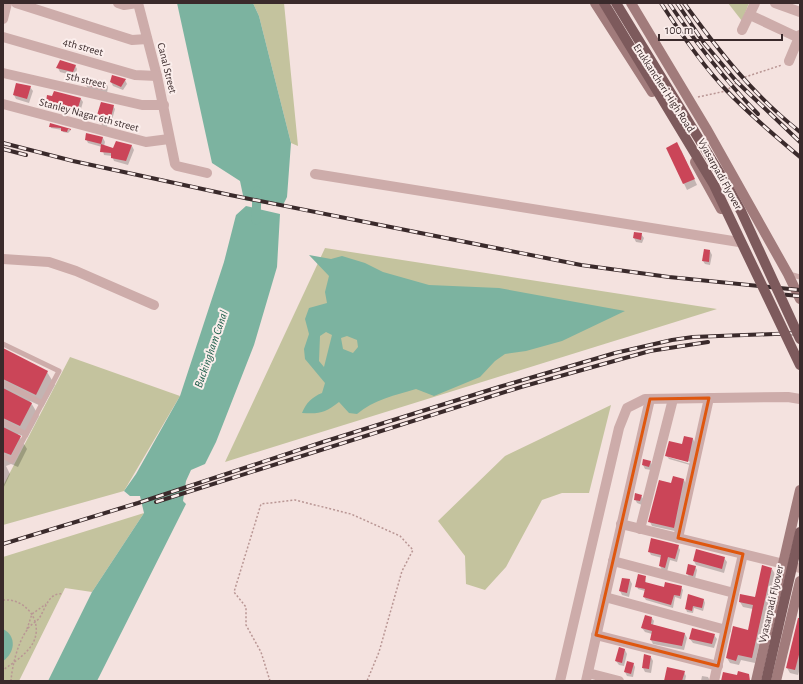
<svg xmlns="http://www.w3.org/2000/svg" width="803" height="684" viewBox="0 0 803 684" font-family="'Alegreya Sans',sans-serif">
  <rect width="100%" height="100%" fill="#f4e2df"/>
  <g fill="#c4c39e">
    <polygon points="253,3 284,3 298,146 291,143 259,16"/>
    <polygon points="728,3 749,3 742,21"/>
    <polygon points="325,248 717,309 225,462"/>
    <polygon points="70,357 180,396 124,491 3,525 3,486"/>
    <polygon points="611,405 589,493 562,493 542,500 506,567 485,590 466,584 465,556 438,521 505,456"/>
    <polygon points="144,513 92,592 65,588 19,681 3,681 3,557"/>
  </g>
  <g fill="#7cb3a0" fill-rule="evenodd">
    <polygon points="177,3 253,3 259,16 291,143 287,197 282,207 244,200 240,181 212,163"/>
    <polygon points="246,206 280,214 277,267 254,345 216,442 205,464 191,470 186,481 183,501 186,504 97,681 48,681 92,592 144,513 140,496 130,496 124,491 136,474 180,396 224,262 236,215"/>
    <path d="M309 255 331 259 342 256 365 263 383 272 429 285 499 288 625 311 562 341 526 351 505 354 495 361 480 377 434 396 416 389C396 395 373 400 357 414L349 413 339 402C325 413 320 414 302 413 306 403 312 397 322 393L325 383 305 359 304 349 309 334 305 319 309 308 327 303 325 292 329 276ZM326 332 332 335 324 367 319 361 320 336ZM347 336 357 340 358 347 353 353 343 349 341 338Z"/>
    <path d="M3 629C17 636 15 653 3 661Z"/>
  </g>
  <g fill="#0003">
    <polygon points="75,65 77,69 75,76 60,72 58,68"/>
    <polygon points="125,80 127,84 123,90 113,86 111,82"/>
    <polygon points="106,83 108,87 107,93 88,89 86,85"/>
    <polygon points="30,87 33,91 29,103 16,99 14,95"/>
    <polygon points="81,99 83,102 80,112 49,106 47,102"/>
    <polygon points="113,106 115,109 112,120 109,119 107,127 102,126 99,115"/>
    <polygon points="51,124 71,130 68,133 63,132 62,130 51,128"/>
    <polygon points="86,134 103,138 105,142 104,146 114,149 132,146 134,150 128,165 114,161 112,156 104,155 102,147 88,143 86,139"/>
    <polygon points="667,148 681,150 697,185 687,190"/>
    <polygon points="641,234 644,238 642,243 636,242 634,238"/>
    <polygon points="710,251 712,255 710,265 705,264 703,261"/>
    <polygon points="3,350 47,372 55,385 43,407 30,401 39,416 27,438 18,434 27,449 18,467 11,464 6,466 10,474 3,489"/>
    <polygon points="685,437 693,439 695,443 691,462 668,455 668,457 691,464 690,465 669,459 666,455 683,445"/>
    <polygon points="650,461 652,465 651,470 645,469 643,465"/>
    <polygon points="684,480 686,484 675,531 652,526 650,522 672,484"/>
    <polygon points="641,496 644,500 642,505 637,503 635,499"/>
    <polygon points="678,546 680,550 677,562 670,560 667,572 662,570 660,566 662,558 651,555 649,551"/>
    <polygon points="724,558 727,562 724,573 696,565 694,561"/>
    <polygon points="695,566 697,570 695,579 689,577 687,573"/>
    <polygon points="772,569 775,574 755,663 741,660 739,665 730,663 727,658 749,631 753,609 743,607 740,602 756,599"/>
    <polygon points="645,577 646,583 665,588 681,587 683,590 681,599 675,597 673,608 646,600 644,597 645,591 638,589 637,586"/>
    <polygon points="623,579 630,580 632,584 629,597 622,595 620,591"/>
    <polygon points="704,600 705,603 703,611 694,608 693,613 687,612 686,609"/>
    <polygon points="800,613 800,668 798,675 790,673 787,668"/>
    <polygon points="652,618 654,621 653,625 685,634 687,638 684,650 653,644 651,640 652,634 645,632 642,628"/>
    <polygon points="714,635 717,639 714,648 693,643 690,639"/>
    <polygon points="619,649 625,650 627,654 624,666 619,665 616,661"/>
    <polygon points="651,657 653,661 651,673 645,672 643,668"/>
    <polygon points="633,663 635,667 633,677 627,676 625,672"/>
    <polygon points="684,672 686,676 685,681 665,681"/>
    <polygon points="702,676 708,677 710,681 701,681"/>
  </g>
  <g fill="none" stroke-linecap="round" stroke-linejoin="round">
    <polyline stroke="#7cb3a0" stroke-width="9" points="256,220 257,191"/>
  </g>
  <g fill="#cb4558">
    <polygon points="60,60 76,65 73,72 56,68"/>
    <polygon points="112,75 126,79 121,87 110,82"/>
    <polygon points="85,77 107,82 105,90 85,85"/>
    <polygon points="16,83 31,86 27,99 13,95"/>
    <polygon points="54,91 81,98 78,108 46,102 47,95 52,96"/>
    <polygon points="101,102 114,105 111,117 107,116 105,124 99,123 101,115 97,115"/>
    <polygon points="50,123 71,129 71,130 68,129 67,132 61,131 61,128 49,127"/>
    <polygon points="86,133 103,137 101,144 85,140"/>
    <polygon points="116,141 132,145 126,161 111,158 111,153 100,152 101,144 113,148"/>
    <polygon points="677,142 695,179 683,184 666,148"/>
    <polygon points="634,232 642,233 641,240 633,238"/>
    <polygon points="704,249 710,250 709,262 702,261"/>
    <polygon points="3,348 48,371 36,395 3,379"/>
    <polygon points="3,388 32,403 20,426 3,418"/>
    <polygon points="3,427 21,436 11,455 3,452"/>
    <polygon points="684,436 693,438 688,462 665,456 669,441 682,444"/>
    <polygon points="643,459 651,461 649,467 642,465"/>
    <polygon points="673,476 684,479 674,528 648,522 659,480 671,483"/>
    <polygon points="635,493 642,495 640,501 634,500"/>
    <polygon points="651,538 679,545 675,559 668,557 665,568 659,566 661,555 648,552"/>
    <polygon points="696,549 725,557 722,569 693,561"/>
    <polygon points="688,564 696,566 693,576 686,574"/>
    <polygon points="762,565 772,568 752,658 738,655 736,661 726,658 733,626 748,630 753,605 739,602 740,594 755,597"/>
    <polygon points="638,574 646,576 645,582 664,587 665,582 682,586 680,596 674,595 671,605 643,597 645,589 635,587"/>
    <polygon points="622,578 630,579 627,593 619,591"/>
    <polygon points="688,594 704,599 702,608 693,606 692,611 685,609"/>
    <polygon points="645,615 652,617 651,624 685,633 682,646 650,640 652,631 641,628"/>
    <polygon points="798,618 800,618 800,651 795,670 786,668"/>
    <polygon points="692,628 715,634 712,644 689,639"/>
    <polygon points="619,647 625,649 622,663 615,661"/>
    <polygon points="644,654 651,656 649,669 642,668"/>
    <polygon points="627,661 634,663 631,674 624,672"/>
    <polygon points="667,667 685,671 682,681 664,681"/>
    <polygon points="738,671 749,674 750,681 721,681 723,672 737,675"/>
  </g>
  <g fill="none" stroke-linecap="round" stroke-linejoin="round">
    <g stroke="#b99694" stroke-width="1.5" stroke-dasharray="2 2" stroke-linecap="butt">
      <polyline points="698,97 726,91 742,78 782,65"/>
      <path d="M3 600C26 598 44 622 33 643 27 654 13 663 3 670"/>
      <polyline points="27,629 32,614 46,604"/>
      <path d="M11 681C12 666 18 642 27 630 30 624 37 622 40 617 46 607 49 592 63 594"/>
      <polyline points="270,681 261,652 246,625 246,607 234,592 261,504 295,500 351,514 400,536 413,550 402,571 379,652 367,681"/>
    </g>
    <g stroke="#cdacaa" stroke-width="5">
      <polyline points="789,274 800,277"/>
      <polyline points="3,344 59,371 12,461 3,456"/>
      <polyline points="3,383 42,403"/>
      <polyline points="3,422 26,434"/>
    </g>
    <g stroke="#cdacaa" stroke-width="10">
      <polyline points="16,3 132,40 147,39"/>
      <polyline points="118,3 124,5 137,3"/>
      <polyline points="138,3 157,76 175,164 177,166 207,173"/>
      <polyline points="775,3 800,12"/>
      <polyline points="750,15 799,38"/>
      <polyline points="3,19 7,3"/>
      <polyline points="742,30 755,3"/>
      <polyline points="3,37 135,75 157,76"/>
      <polyline points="789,61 800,35"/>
      <polyline points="3,73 142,105 164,105"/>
      <polyline points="3,104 146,142 169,139"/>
      <polyline points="315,174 739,242"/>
      <polyline points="3,259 49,262 76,271 154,305"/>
      <polyline points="621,524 800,568"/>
      <polyline points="640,529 673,399"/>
      <polyline points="678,538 709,398"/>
      <polyline points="613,561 734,593"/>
      <polyline points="605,597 726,630"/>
      <polyline points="596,635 718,666"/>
      <polyline points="588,673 619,681"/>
      <polyline points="560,681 619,428 627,408 645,399 788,397 800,399"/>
      <polyline points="586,681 650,399"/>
      <polyline points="714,681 743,554"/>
    </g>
    <g stroke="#a17b7b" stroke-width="10">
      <polyline points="595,3 652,92"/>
      <polyline points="631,3 706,128 788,274 800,299"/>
      <polyline points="695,162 721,209"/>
      <polyline points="756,681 800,490"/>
      <polyline points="776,681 800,581"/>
    </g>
    <g stroke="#3a2a2b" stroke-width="4">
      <g id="rail">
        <path d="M661 3C681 34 702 65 727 91 750 115 775 136 800 157"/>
        <path d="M669 3C696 43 724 79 758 114"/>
        <polyline points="677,3 704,43 737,82 800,142"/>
        <path d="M684 3C719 51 753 95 800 132"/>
        <polyline points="3,143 73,161 230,195 581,265 669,277 800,290"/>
        <polyline points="3,149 26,155"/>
        <polyline points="777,294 800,296"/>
        <polyline points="156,502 521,387 650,351 708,342"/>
        <polyline points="3,544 138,503 323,442 499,387 615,353 672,340 693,337 800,333"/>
      </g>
    </g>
    <use href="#rail" stroke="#fbeeec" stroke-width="2.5" stroke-dasharray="8" stroke-linecap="butt"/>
    <g stroke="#7d5a5c" stroke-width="10">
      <polyline points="604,3 714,185 800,365"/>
      <polyline points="616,3 724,180 741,211 800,339"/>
      <polyline points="766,681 800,532"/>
    </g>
  </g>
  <path fill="none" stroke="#df570e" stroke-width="3" stroke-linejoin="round" d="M709 398 678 538 743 554 718 666 596 635 650 399Z"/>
  <g text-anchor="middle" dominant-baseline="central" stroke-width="4" stroke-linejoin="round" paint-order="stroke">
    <g font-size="11" fill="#3a2a2b" stroke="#fbeeec">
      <text transform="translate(83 47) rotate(16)">4th street</text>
      <text transform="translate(167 68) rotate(76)">Canal Street</text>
      <text transform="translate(86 80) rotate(13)">5th street</text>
      <text transform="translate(664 88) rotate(57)">Erukkancheri High Road</text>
      <text transform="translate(89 115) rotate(15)">Stanley Nagar 6th street</text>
      <text transform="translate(720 174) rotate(61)">Vyasarpadi Flyover</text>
      <text transform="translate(771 604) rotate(-77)">Vyasarpadi Flyover</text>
    </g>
    <g font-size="12" font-style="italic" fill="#1d5e4a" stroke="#fbeeec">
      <text transform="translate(211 349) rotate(-71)">Buckingham Canal</text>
    </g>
  </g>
  <rect width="803" height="684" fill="none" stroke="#3a2a2b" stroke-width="8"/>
  <path d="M659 34v6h123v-6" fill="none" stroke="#3a2a2b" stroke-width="2"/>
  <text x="665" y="34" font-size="12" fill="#3a2a2b" stroke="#fbeeec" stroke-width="3" paint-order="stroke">100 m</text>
</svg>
